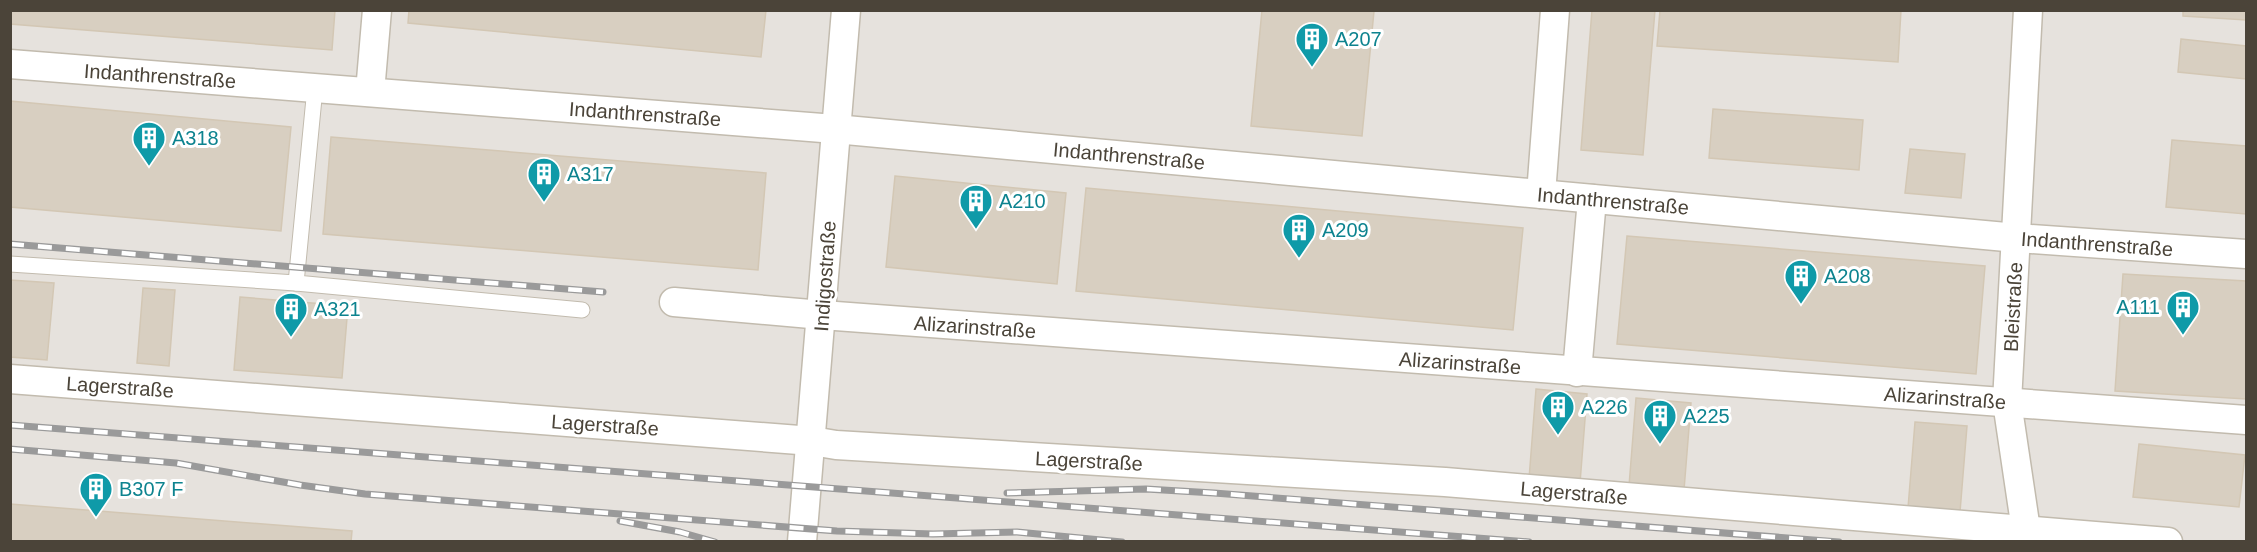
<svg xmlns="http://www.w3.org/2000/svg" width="2257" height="552" viewBox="0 0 2257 552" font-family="Helvetica,sans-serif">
  <rect width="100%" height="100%" fill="#f6f3ec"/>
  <rect fill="#e6e2dd" x="11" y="11" width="2235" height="530"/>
  <g fill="#d8cfc1" stroke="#d3c7b4" stroke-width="1.5">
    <polygon points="10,10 335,10 332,50 10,24"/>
    <polygon points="409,10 766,10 761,57 408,23"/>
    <polygon points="1262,10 1374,11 1362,136 1251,126"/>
    <polygon points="1592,10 1655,10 1643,155 1581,150"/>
    <polygon points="1660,10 1901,10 1898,62 1657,46"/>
    <polygon points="2183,10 2246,10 2246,20 2183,16"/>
    <polygon points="2181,39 2246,46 2246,79 2178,72"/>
    <polygon points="10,101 291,127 281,231 10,207"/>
    <polygon points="1713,109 1863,120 1859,170 1709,158"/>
    <polygon points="331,137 766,173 758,270 323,234"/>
    <polygon points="2172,140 2246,146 2246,214 2166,207"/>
    <polygon points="1910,149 1965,154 1961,198 1905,193"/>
    <polygon points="895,176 1066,193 1057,284 886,267"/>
    <polygon points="1086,188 1523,228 1513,330 1076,291"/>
    <polygon points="1627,236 1985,266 1976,374 1617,344"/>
    <polygon points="2123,274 2246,281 2246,399 2115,391"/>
    <polygon points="10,280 54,283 47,360 10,357"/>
    <polygon points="143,288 175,290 169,366 137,363"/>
    <polygon points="240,297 348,306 342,378 234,370"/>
    <polygon points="1536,389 1587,394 1580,483 1529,479"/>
    <polygon points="1636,398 1691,403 1684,490 1629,486"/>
    <polygon points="1915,422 1967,426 1960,512 1908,508"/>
    <polygon points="2139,444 2245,455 2239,507 2133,497"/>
    <polygon points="10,504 352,531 351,542 10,542"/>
  </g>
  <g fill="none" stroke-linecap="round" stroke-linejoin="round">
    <g stroke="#c2bbae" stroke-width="17">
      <g id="lane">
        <polyline points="315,88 296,283 582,310"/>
        <polyline points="10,264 296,283"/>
      </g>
    </g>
    <g stroke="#c2bbae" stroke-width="31">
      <g id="street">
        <polyline points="10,64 835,129 2017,238 2246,254"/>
        <polyline points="370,92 377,10"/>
        <polyline points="1541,194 1555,10"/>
        <polyline points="674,302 822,315 2246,420"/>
        <polyline points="1577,372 1592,199"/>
        <polyline points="10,379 812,441 836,445 1445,482 2168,542"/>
        <polyline points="2026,530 2007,402 2028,10"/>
        <polyline points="802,542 846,10"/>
      </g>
    </g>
    <use href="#lane" stroke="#fff" stroke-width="15"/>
    <use href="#street" stroke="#fff" stroke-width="28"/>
    <g stroke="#9a9a9a" stroke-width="7">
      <g id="rail">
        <polyline points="10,244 603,292"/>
        <polyline points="10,425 1529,542"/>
        <polyline points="10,449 176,463 300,485 365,494 837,531 933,534 1017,532 1122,542"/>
        <polyline points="1007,493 1146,489 1214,493 1839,542"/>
        <polyline points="620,521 680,532 715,542"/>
      </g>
    </g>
    <use href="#rail" stroke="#fff" stroke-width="4.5" stroke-dasharray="14" stroke-linecap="butt"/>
  </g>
  <defs>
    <g id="building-pin" transform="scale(1.725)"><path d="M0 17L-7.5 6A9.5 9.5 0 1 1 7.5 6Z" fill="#0f9aa8" stroke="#fff"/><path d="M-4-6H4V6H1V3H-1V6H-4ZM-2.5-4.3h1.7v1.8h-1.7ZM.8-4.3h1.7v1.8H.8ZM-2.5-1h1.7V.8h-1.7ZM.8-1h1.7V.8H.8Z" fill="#fff"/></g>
  </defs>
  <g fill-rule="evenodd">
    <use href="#building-pin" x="1312" y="39"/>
    <use href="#building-pin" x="149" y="138"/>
    <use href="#building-pin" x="544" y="174"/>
    <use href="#building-pin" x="976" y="201"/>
    <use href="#building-pin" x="1299" y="230"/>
    <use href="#building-pin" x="1801" y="276"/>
    <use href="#building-pin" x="2183" y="307"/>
    <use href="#building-pin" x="291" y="309"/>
    <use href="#building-pin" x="1558" y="407"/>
    <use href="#building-pin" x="1660" y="416"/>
    <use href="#building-pin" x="96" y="489"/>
  </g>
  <g text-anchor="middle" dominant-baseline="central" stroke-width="6" stroke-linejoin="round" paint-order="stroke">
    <g font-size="20" fill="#0d838f" stroke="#fff" text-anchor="start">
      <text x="1335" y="39">A207</text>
      <text x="172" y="138">A318</text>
      <text x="567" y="174">A317</text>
      <text x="999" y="201">A210</text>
      <text x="1322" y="230">A209</text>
      <text x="1824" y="276">A208</text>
      <text x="2160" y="307" text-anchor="end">A111</text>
      <text x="314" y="309">A321</text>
      <text x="1581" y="407">A226</text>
      <text x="1683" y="416">A225</text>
      <text x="119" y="489">B307 F</text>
    </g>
    <g font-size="20" fill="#4b4439" stroke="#fff">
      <text transform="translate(160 76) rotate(4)">Indanthrenstraße</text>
      <text transform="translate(645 114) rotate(4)">Indanthrenstraße</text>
      <text transform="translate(1129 156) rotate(5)">Indanthrenstraße</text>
      <text transform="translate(1613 201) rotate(5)">Indanthrenstraße</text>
      <text transform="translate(2097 244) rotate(4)">Indanthrenstraße</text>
      <text transform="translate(825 276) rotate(-86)">Indigostraße</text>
      <text transform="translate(2013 307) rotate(-87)">Bleistraße</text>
      <text transform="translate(975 327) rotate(4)">Alizarinstraße</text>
      <text transform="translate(1460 363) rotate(4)">Alizarinstraße</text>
      <text transform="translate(120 387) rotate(4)">Lagerstraße</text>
      <text transform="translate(1945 398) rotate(4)">Alizarinstraße</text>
      <text transform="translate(605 425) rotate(4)">Lagerstraße</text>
      <text transform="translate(1089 461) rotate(3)">Lagerstraße</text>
      <text transform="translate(1574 493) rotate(5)">Lagerstraße</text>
    </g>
  </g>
  <rect width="2257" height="552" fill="none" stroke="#4b4439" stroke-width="24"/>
</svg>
